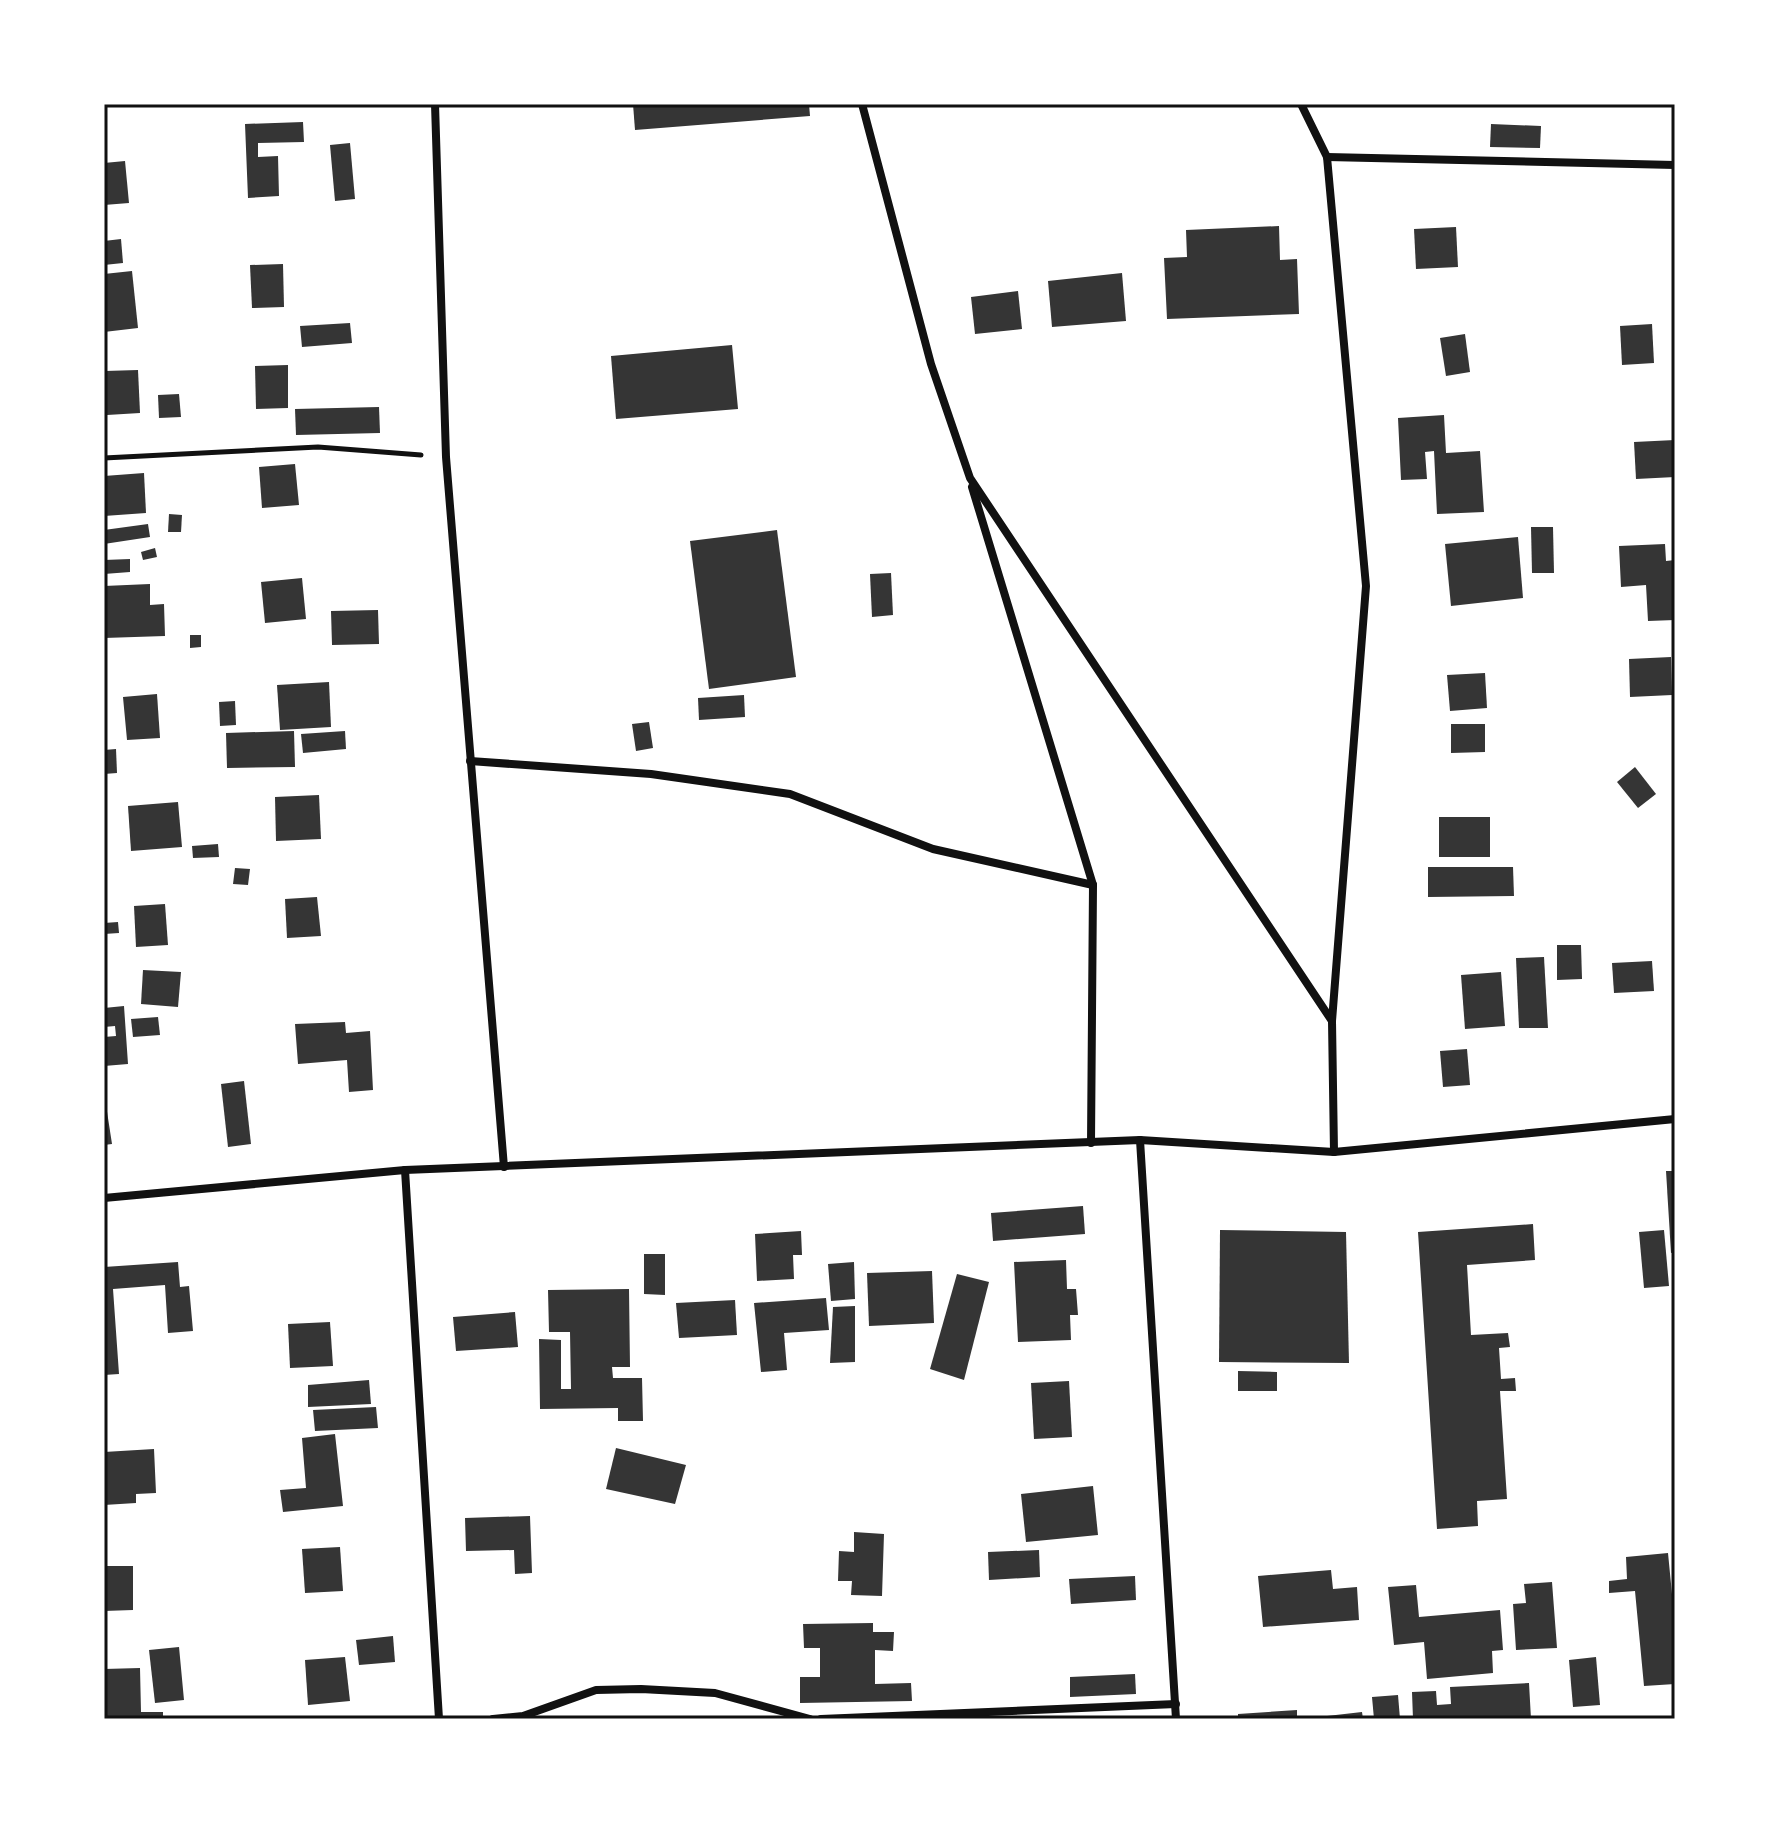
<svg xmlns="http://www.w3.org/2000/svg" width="1779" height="1823" viewBox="0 0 1779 1823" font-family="'Times New Roman',serif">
  <rect width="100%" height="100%" fill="#fff"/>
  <g fill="#353535">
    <polygon points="633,104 809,104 810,116 635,130"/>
    <polygon points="303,122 304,142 258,143 258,157 278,156 279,196 248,198 245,124"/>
    <polygon points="1491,124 1541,126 1540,148 1490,147"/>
    <polygon points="350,143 355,199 335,201 330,145"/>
    <polygon points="125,161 129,203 104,205 104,163"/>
    <polygon points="1279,226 1280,260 1297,259 1299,314 1167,319 1164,258 1187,257 1186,230"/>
    <polygon points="1456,227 1458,267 1416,269 1414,229"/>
    <polygon points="121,239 123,263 104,265 104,241"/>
    <polygon points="283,264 284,307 252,308 250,265"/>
    <polygon points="132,271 138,328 104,332 104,274"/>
    <polygon points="1122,273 1126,321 1052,327 1048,281"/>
    <polygon points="1018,291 1022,329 975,334 971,297"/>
    <polygon points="350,323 352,343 302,347 300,326"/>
    <polygon points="1652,324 1654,363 1622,365 1620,326"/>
    <polygon points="1465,334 1470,372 1446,376 1440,338"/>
    <polygon points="732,345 738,409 616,419 611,356"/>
    <polygon points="288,365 288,408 256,409 255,366"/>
    <polygon points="138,370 140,413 107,415 105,371"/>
    <polygon points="179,394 181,417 159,418 158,395"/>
    <polygon points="379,407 380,433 296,435 295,409"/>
    <polygon points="1444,415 1446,453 1480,451 1484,512 1437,514 1434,451 1425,452 1427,479 1401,480 1398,418"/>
    <polygon points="1675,440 1675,477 1636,479 1634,442"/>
    <polygon points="295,464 299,505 262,508 259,467"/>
    <polygon points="144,473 146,513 104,516 104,476"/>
    <polygon points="169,514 182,515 181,532 168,532"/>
    <polygon points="148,524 150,537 104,544 104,530"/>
    <polygon points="1531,527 1553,527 1554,573 1532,573"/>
    <polygon points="777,530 796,677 709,689 690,541"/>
    <polygon points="1518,537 1523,598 1451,606 1445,544"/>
    <polygon points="1665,544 1666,561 1675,560 1675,620 1648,621 1646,585 1621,587 1619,546"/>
    <polygon points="155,548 157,557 143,560 141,552"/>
    <polygon points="130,559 130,572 104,574 104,560"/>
    <polygon points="891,573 893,615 872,617 870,574"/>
    <polygon points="302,578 306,619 265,623 261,582"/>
    <polygon points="150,584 150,605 164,604 165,636 104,638 104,586"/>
    <polygon points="378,610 379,644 332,645 331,611"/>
    <polygon points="190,635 201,635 201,647 190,648"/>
    <polygon points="1671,657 1672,695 1630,697 1629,659"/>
    <polygon points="1485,673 1487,708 1450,711 1447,675"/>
    <polygon points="329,682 331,727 280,730 277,685"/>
    <polygon points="157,694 160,738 127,740 123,697"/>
    <polygon points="744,695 745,717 699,720 698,698"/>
    <polygon points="235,701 236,725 220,726 219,702"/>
    <polygon points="649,722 653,748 636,751 632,724"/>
    <polygon points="1451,724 1485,724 1485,752 1451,753"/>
    <polygon points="294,731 295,767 227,768 226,733"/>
    <polygon points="345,731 346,749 303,753 301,734"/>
    <polygon points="116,749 117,773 104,774 104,750"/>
    <polygon points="1635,767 1656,794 1638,808 1617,782"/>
    <polygon points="319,795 321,839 276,841 275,797"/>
    <polygon points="178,802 182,847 131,851 128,806"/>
    <rect x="1439" y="817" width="51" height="40"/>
    <polygon points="218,844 219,857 193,858 192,846"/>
    <polygon points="1428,867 1513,867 1514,896 1428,897"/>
    <polygon points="235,868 250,869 248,885 233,884"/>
    <polygon points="317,897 321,936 287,938 285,899"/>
    <polygon points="165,904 168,945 136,947 134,906"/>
    <polygon points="118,922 119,933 104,934 104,923"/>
    <polygon points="1557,945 1581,945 1582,979 1557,980"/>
    <polygon points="1544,957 1548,1028 1519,1028 1516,958"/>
    <polygon points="1652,961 1654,991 1614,993 1612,963"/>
    <polygon points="143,970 181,972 178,1007 141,1004"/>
    <polygon points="1501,972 1505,1026 1465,1029 1461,975"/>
    <polygon points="124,1006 128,1064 104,1066 104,1037 116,1036 115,1026 104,1027 104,1008"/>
    <polygon points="158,1017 160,1035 133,1037 131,1019"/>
    <polygon points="345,1022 346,1033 370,1031 373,1090 349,1092 347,1060 298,1064 295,1024"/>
    <polygon points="1467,1049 1470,1085 1443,1087 1440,1051"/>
    <polygon points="244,1081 251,1144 228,1147 221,1084"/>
    <polygon points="104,1092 112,1144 104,1145"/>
    <polygon points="1666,1171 1675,1171 1675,1252 1671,1253"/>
    <polygon points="1083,1206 1085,1234 993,1241 991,1213"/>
    <polygon points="1533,1224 1535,1260 1467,1265 1471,1335 1508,1333 1510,1347 1499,1348 1501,1379 1515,1378 1516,1391 1500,1391 1507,1499 1477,1501 1478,1526 1437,1529 1418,1232"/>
    <polygon points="1220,1230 1346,1232 1349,1363 1219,1362"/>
    <polygon points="1664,1230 1669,1286 1644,1288 1639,1232"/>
    <polygon points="801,1231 802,1255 793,1255 794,1279 757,1281 755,1234"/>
    <polygon points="644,1254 665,1254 665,1295 644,1294"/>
    <polygon points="1066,1260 1067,1289 1076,1289 1078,1315 1070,1315 1071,1340 1018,1342 1014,1262"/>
    <polygon points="178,1262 180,1287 189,1286 193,1331 168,1333 165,1285 113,1289 119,1374 104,1375 104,1267"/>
    <polygon points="854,1262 855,1299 831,1301 828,1264"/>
    <polygon points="932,1271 934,1323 869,1326 867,1273"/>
    <polygon points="957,1274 989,1282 964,1380 930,1369"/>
    <polygon points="629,1289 630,1367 612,1367 613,1378 642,1378 643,1421 618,1421 618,1408 540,1409 539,1339 561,1340 561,1389 571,1389 570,1332 549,1332 548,1290"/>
    <polygon points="826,1298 829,1330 784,1333 787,1370 761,1372 754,1303"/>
    <polygon points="735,1300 737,1335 679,1338 676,1303"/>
    <polygon points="855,1306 855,1362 830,1363 833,1307"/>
    <polygon points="515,1312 518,1347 456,1351 453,1317"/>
    <polygon points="330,1322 333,1366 290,1368 288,1324"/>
    <polygon points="1238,1371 1277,1372 1277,1391 1238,1391"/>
    <polygon points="369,1380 371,1404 308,1407 308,1385"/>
    <polygon points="1069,1381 1072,1437 1034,1439 1031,1383"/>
    <polygon points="376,1407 378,1428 315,1431 313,1410"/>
    <polygon points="335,1434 343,1506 283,1512 280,1490 306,1488 302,1438"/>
    <polygon points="616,1448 686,1465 675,1504 606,1489"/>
    <polygon points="154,1449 156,1493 136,1494 136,1503 104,1505 104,1452"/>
    <polygon points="1093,1486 1098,1535 1026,1542 1021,1494"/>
    <polygon points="530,1516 532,1573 515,1574 514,1550 466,1551 465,1518"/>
    <polygon points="854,1532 884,1534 882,1596 851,1595 852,1581 838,1581 839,1551 854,1552"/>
    <polygon points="340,1547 343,1591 305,1593 302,1549"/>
    <polygon points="1039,1550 1040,1577 989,1580 988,1552"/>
    <polygon points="1668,1553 1675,1625 1675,1684 1644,1686 1635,1591 1609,1593 1609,1581 1627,1579 1626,1557"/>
    <polygon points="104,1566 133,1566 133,1610 104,1611"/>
    <polygon points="1331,1570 1333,1589 1357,1587 1359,1620 1263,1627 1258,1576"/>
    <polygon points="1135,1576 1136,1600 1071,1604 1069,1579"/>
    <polygon points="1552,1582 1557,1648 1516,1650 1513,1604 1526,1603 1524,1584"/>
    <polygon points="1416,1585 1419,1617 1500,1610 1503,1650 1492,1651 1493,1673 1427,1679 1424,1642 1394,1645 1388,1587"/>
    <polygon points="873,1623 873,1632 894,1632 893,1651 875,1650 875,1684 911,1683 912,1701 800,1703 800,1677 820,1677 820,1648 804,1648 803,1624"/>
    <polygon points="393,1636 395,1662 359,1665 356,1640"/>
    <polygon points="179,1647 184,1700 155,1703 149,1650"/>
    <polygon points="345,1657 350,1701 308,1705 305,1660"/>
    <polygon points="1596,1657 1600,1705 1573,1707 1569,1660"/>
    <polygon points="140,1668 141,1712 163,1712 163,1719 104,1719 104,1669"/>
    <polygon points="1135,1674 1136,1694 1070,1697 1070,1677"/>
    <polygon points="1529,1683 1531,1719 1413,1719 1412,1692 1436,1691 1437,1705 1451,1704 1450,1687"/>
    <polygon points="1398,1695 1400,1719 1374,1719 1372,1697"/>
    <polygon points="1297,1710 1297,1719 1238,1719 1238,1714"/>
    <polygon points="1362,1712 1363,1719 1327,1719 1327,1716"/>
  </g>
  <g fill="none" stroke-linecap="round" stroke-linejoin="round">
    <polyline stroke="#111" stroke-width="5" points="104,458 318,447 421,455"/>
    <g stroke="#111" stroke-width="8">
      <polyline points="435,104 446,457 504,1167"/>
      <polyline points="862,104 931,364 970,478 1332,1021 1334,1152"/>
      <polyline points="1301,104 1327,157 1366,586 1332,1021"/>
      <polyline points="1327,157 1675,165"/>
      <polyline points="972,487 1093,885 1091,1143"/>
      <polyline points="470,761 651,774 790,794 933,849 1093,885"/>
      <polyline points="1140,1140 1176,1719"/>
      <polyline points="405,1170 439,1719"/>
      <polyline points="104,1198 405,1170 1140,1140 1334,1152 1675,1119"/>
      <polyline points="493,1719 523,1716 596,1690 641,1689 715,1693 810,1719"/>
      <polyline points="821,1719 1176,1704"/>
    </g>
  </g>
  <rect width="1779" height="1823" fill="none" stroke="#ffffff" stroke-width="212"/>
  <rect x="106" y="106" width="1567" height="1611" fill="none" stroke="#111" stroke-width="3"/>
</svg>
